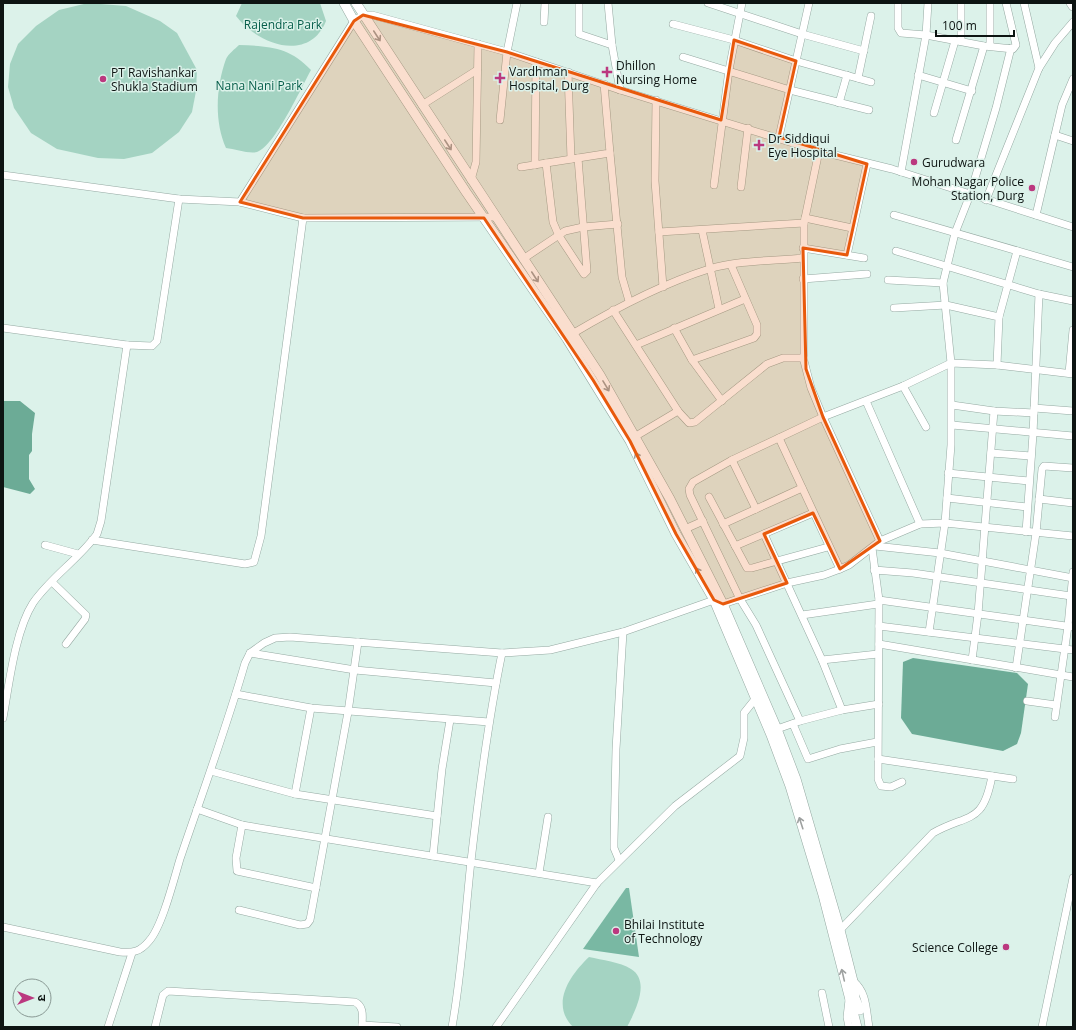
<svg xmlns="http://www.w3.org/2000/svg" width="1076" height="1030" viewBox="0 0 1076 1030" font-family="'Open Sans','Noto Sans Devanagari',sans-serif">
  <rect width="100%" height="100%" fill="#dcf2ea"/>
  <g fill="#a4d3c2">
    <polygon points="88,3 126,6 160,21 177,33 197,70 196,91 192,112 179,132 152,153 124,159 98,158 57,149 31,133 14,108 8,87 10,64 18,44 36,26 59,10"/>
    <path d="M242 3H320L326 21C309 63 258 45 236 16Z"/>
    <path d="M239 45C269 46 290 47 311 70 301 88 275 146 257 152 249 154 235 149 226 148 214 121 216 87 226 59 228 54 235 49 239 45Z"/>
    <path d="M589 957C602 960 620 962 631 969 651 981 635 1012 627 1027H573C550 1004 570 975 589 957Z"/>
  </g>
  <polygon fill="#79b8a3" points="626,888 629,888 639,957 583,949"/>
  <g fill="#6cab96">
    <polygon points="3,401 20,401 35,413 32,434 32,451 29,455 29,479 35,489 30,494 3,487"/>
    <polygon points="913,658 1017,673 1028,684 1021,733 1017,744 1003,751 912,734 901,718 903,662"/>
  </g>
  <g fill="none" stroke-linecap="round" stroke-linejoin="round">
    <g stroke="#95a9a2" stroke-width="8">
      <g id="minor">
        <polyline points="579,3 579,34 612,45"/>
        <polyline points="608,3 612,45 620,90"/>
        <polyline points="708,3 802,34 864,51"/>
        <polyline points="898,3 898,28 901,33 926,35 984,46 1013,49 1016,45 1006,3"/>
        <polyline points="1024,3 1039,68"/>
        <polyline points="544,22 545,3"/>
        <polyline points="673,24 734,40 796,61 871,82"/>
        <polyline points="961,41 961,3"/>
        <polyline points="990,46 990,3"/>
        <polyline points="683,57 790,90 869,110"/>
        <polyline points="568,72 571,159"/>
        <polyline points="918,75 972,91"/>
        <polyline points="858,78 871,16"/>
        <polyline points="656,100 655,181 663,287"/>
        <polyline points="839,103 847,75"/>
        <polyline points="422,105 477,70"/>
        <polyline points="934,113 955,41"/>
        <polyline points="500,120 507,52 517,3"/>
        <polyline points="1055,135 1073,141"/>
        <polyline points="779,137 809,3"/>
        <polyline points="956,140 984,46"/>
        <polyline points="819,151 804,223 804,361 811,388 823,417 880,541"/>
        <polyline points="610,153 622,277 629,301"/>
        <polyline points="546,163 553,222 559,236 584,274 587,271 578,158"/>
        <polyline points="535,165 536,62"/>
        <polyline points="521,167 610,153 604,84"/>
        <polyline points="901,172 926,35 928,3"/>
        <polyline points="3,175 179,199 240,202 303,218 497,217"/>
        <polyline points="471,180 476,162 478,44"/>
        <polyline points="714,185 729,70 742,3"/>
        <polyline points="741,187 748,128"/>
        <polyline points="986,200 1039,68 1055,43 1073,22"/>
        <polyline points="240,202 354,21 363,15 372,15 507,52 620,90 819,151 892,169 1073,227"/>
        <polyline points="894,215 1073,267"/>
        <polyline points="1036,215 1062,105 1073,79"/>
        <polyline points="805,218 852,228"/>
        <polyline points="702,230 719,309"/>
        <polyline points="659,232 804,223"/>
        <polyline points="803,248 864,258"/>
        <polyline points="896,251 1039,294 1073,301"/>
        <polyline points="847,255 867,164"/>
        <polyline points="523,259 565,231 583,227 618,224"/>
        <polyline points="803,279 867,274"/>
        <polyline points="888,280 943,283"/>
        <polyline points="894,308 946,305 999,317 997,365"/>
        <polyline points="613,310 678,411 689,423 695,422 767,364 783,358 804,358"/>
        <polyline points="999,317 1017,251"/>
        <polyline points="3,328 127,345"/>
        <polyline points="674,328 692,360 722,401"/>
        <path d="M572 334C616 308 661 284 709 269 739 260 772 261 803 258"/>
        <polyline points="636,345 745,299"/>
        <polyline points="692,360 754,338 757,334 757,325 731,265"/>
        <polyline points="1069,373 1073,330"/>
        <polyline points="903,386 926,427"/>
        <polyline points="866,401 920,524"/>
        <polyline points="952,405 994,411 1034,413"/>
        <polyline points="1034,408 1073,411"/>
        <polyline points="952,425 1073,436"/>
        <polyline points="636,436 678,411"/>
        <polyline points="779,438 840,569"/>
        <polyline points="991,453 1031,456"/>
        <polyline points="732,460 756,509"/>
        <polyline points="948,473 1029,481"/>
        <polyline points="709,497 747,568 752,568 828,547"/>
        <polyline points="947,498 1027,507"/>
        <polyline points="1039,499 1073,503"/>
        <polyline points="723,524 802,488"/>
        <polyline points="685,529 703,521"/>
        <polyline points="1026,532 1033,434 1039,294"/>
        <polyline points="764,534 822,660 842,710"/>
        <polyline points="92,540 245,564 254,562 261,536 303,218"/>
        <polyline points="45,545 78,554"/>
        <polyline points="735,546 813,513"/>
        <polyline points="875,546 940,553 1073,578"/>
        <polyline points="872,548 879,600 878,779 881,786 891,787 902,782"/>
        <polyline points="874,570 913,573 1071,596"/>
        <polyline points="52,582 86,615 85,619 66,644"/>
        <polyline points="879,600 1073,627"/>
        <polyline points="802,615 878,604"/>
        <polyline points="879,626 1073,650"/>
        <polyline points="929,632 945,523 951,445 951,363 943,283 955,233 970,195 996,108 1011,48"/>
        <polyline points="879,644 1073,677"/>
        <polyline points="250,653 355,670 496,683"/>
        <polyline points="822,660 878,654"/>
        <polyline points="972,660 978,614 994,411"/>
        <polyline points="1016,668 1036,533 1042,469 1044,466 1073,468"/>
        <polyline points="236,694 311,708 489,722"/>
        <polyline points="1027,701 1056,705"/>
        <polyline points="1055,717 1068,626 1073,572"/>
        <path d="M3 718C9 685 15 631 33 603 51 577 79 559 97 534L101 521 127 345 152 346 157 341 179 199"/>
        <polyline points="800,721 842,710 879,704"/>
        <polyline points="793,724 808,759 840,749 877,742"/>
        <polyline points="777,729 800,721 756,625 740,599 690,495 689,489 693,482 732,460 823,417 903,386 951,363 997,365 1073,374"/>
        <polyline points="878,759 1013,779"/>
        <polyline points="211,771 295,794 437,816"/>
        <polyline points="295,794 311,708"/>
        <polyline points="197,809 242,825 597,883"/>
        <polyline points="242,825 236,858 237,871 316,888"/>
        <polyline points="433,856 442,769 450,720"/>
        <polyline points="619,860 614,848 614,841 616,749 623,632"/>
        <polyline points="539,873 548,817"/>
        <polyline points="239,910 300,925 307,924 310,920 348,712 358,642"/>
        <path d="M3 927 120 952C133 953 140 952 149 941 162 927 174 879 180 859 202 794 226 729 245 663L250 653 264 643 275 638 290 637 502 653 550 650 623 632 714 600 723 604 787 583 824 575 840 569 849 565 880 541 920 524 945 523 1073 536"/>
        <path d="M840 930 933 833C969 813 983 825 992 776"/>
        <path d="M853 981C867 992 866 1010 869 1027"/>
        <polyline points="822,993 829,1027"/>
        <polyline points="362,1025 397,1027"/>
        <polyline points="108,1027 132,953"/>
        <path d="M155 1027 163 995 168 991 355 1002C365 1007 362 1018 362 1027"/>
        <path d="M452 1027C462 972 465 916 471 861 479 791 488 721 502 653"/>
        <polyline points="496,1027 597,883 675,806 740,756 744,738 744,713 756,698"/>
        <polyline points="849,1027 847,1017 849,1000"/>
        <polyline points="1042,1027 1073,878"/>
      </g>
    </g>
    <g stroke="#95a9a2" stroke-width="10">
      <g id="major">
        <polyline points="344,3 354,21 466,192 567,339 630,441 676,534 714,600 771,735 790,786 823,895 857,1027"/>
        <polyline points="356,3 600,375 670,499 723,604 777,729 796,779 840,930 853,981 855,998 860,1010"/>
        <polyline points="1071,3 1073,6"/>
      </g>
    </g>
    <use href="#minor" stroke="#fff" stroke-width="7"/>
    <use href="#major" stroke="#fff" stroke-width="9"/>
  </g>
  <defs><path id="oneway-shaft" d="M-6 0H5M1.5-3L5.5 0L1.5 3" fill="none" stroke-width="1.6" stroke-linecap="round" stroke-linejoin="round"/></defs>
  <g stroke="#9ea1a0">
    <use href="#oneway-shaft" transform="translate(377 36) rotate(57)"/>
    <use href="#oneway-shaft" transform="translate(448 145) rotate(57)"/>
    <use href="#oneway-shaft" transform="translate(535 277) rotate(57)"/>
    <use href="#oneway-shaft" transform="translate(606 386) rotate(59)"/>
    <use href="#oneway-shaft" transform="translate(638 458) rotate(-116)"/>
    <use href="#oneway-shaft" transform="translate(699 573) rotate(-120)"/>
    <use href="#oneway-shaft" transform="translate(801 823) rotate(-108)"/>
    <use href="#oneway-shaft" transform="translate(843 975) rotate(-103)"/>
  </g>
  <path fill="#e8590c" fill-opacity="0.2" stroke="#e8590c" stroke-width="3" stroke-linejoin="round" d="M363 15 507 52 721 120 734 40 796 61 779 137 867 164 847 255 803 248 806 369 823 417 880 541 840 569 813 513 764 534 787 583 723 604 714 600 676 534 630 441 593 380 484 218H303L240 202 354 21Z"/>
  <g fill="#bb387f" stroke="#dcf2ea" stroke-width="1.5">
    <path d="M605 66h4v4h4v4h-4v4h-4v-4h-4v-4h4z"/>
    <path d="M498 72h4v4h4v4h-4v4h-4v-4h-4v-4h4z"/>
    <circle cx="103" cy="79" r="4"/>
    <path d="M757 139h4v4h4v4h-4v4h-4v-4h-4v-4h4z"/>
    <circle cx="914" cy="162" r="4"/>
    <circle cx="1032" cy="188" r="4"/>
    <circle cx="616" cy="931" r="4"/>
    <circle cx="1006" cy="947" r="4"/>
  </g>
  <g text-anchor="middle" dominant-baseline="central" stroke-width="3" stroke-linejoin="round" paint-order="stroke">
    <g font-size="12" fill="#055d49" stroke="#dcf2ea">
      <text x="283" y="24">Rajendra Park</text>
      <text x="259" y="85">Nana Nani Park</text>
    </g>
    <g font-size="12" fill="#0d1412" stroke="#dcf2ea" text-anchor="start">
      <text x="616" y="65">Dhillon<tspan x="616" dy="14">Nursing Home</tspan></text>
      <text x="509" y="71">Vardhman<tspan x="509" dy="14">Hospital, Durg</tspan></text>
      <text x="111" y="72">PT Ravishankar<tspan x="111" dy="14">Shukla Stadium</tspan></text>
      <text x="768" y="138">Dr Siddiqui<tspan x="768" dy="14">Eye Hospital</tspan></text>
      <text x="922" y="162">Gurudwara</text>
      <text x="1024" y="181" text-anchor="end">Mohan Nagar Police<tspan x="1024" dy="14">Station, Durg</tspan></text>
      <text x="624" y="924">Bhilai Institute<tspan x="624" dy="14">of Technology</tspan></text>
      <text x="998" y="947" text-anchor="end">Science College</text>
    </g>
  </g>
  <rect width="1076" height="1030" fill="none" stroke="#0d1412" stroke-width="8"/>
  <g transform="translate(32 998) rotate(90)"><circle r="19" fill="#dcf2ea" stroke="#899994"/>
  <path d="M0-3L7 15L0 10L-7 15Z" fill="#bb387f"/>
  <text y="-6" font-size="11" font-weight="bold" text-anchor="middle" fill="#0d1412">उ</text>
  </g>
  <path d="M936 30v6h78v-6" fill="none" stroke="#0d1412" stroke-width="2"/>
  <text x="942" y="30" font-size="12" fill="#0d1412" stroke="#dcf2ea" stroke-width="3" paint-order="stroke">100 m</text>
</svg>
